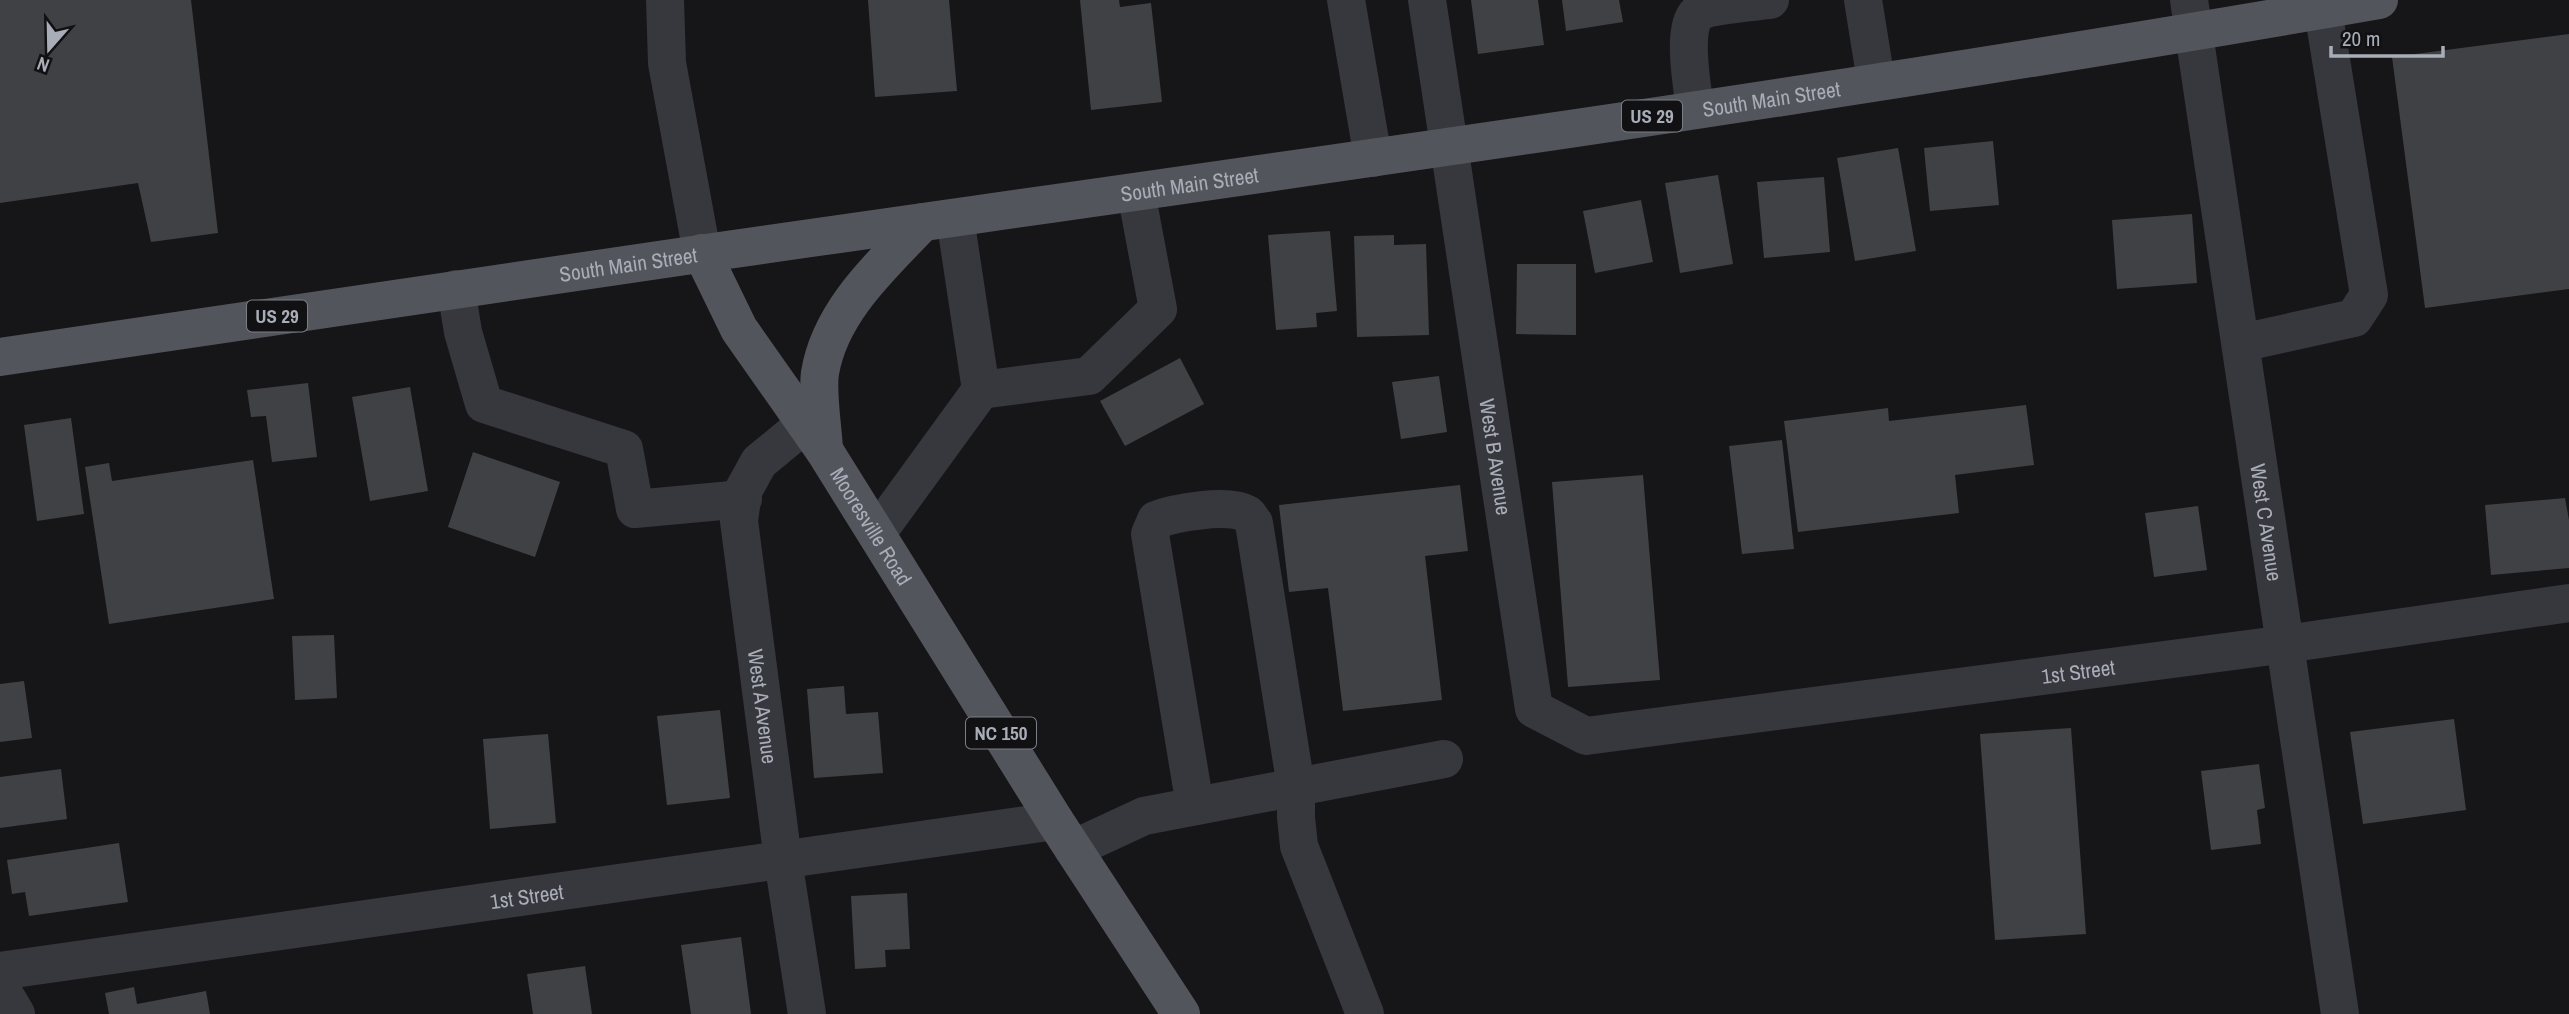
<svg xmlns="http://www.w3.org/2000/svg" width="2569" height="1014" viewBox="0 0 2569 1014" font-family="'Archivo Narrow',sans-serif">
  <rect width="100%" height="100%" fill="#161618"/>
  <g fill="#404145">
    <polygon points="0,0 191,0 218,233 151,242 138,183 0,203"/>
    <polygon points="868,0 949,0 957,91 875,97"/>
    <polygon points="1080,0 1119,0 1120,7 1151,3 1162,102 1091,110"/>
    <polygon points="1471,0 1538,0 1544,45 1478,54"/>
    <polygon points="1562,0 1619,0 1623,22 1566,31"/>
    <polygon points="2569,34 2569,289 2425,308 2392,57"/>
    <polygon points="1993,141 1999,205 1930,211 1924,148"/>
    <polygon points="1898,148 1916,251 1855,261 1837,158"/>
    <polygon points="1718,175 1733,264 1680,273 1665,183"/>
    <polygon points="1824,177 1830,252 1764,258 1757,182"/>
    <polygon points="1641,200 1653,262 1595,273 1583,211"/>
    <polygon points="2192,214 2197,283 2117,289 2112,220"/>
    <polygon points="1330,231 1337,311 1316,313 1317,327 1276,330 1268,235"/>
    <polygon points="1394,235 1394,245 1426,244 1429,335 1357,337 1354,236"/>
    <polygon points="1517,264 1576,264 1576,335 1516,334"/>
    <polygon points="1180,358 1204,404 1125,446 1100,401"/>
    <polygon points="1439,376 1447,432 1401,439 1392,382"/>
    <polygon points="308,383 317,457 272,462 266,416 251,417 247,390"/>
    <polygon points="410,387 428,491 370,501 352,397"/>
    <polygon points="2026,405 2034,465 1955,475 1959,513 1798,532 1784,421 1888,408 1889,421"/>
    <polygon points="71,418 84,514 37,521 24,425"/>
    <polygon points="1782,440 1794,549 1742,554 1729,446"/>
    <polygon points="473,452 560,482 535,557 448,527"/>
    <polygon points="253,460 274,599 109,624 85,467 109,463 112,481"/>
    <polygon points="1643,475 1660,680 1568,687 1552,482"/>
    <polygon points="1460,485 1468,551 1425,556 1442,700 1343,711 1328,588 1289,592 1279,505"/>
    <polygon points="2565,498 2569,520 2569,568 2491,575 2485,505"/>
    <polygon points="2198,506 2207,570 2154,577 2145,513"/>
    <polygon points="334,635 337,698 295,700 292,636"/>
    <polygon points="24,681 32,738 0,742 0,684"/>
    <polygon points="844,686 846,714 878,712 883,773 814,778 807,689"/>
    <polygon points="720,710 730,798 667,805 657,716"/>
    <polygon points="2454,719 2466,810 2363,824 2350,732"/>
    <polygon points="2071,728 2086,934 1995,940 1980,734"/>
    <polygon points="548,734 556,823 490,829 483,739"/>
    <polygon points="2259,764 2265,808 2257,810 2261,844 2211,850 2201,771"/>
    <polygon points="61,769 67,819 0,828 0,777"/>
    <polygon points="119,843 128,902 29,916 25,892 12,894 7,860"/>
    <polygon points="907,893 910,949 885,950 886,967 855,969 851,896"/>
    <polygon points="741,937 751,1014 691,1014 681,945"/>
    <polygon points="585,966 592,1014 533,1014 527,974"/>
    <polygon points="134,987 137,1004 206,991 210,1014 109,1014 105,993"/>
  </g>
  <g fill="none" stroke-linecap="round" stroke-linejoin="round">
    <g stroke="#37383d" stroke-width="38">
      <polyline points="665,0 667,63 702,253"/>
      <polyline points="1346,0 1373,158"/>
      <path id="s1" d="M1427 0 1534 709 1586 736 2286 644 2569 603"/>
      <polyline points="1863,0 1876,81"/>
      <path id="s2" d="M2189 0 2340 1014"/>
      <path d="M1695 109C1693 90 1680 24 1699 12 1710 5 1755 2 1770 0"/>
      <polyline points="955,218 981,390"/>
      <polyline points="456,289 463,332 484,404 624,449 635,509 743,499"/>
      <polyline points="2241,343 2354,318 2369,295 2323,10"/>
      <path id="s3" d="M805 424 759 462 743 491 739 521 783 860 807 1014"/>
      <polyline points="877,533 981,390 1089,376 1158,309 1136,192"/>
      <path d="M1195 806 1150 534 1156 520C1174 513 1229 503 1247 514 1250 516 1251 520 1254 523L1296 787V817L1299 846 1365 1014"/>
      <polyline points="1073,849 1144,816 1444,759"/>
      <path id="s4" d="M0 971 1055 821"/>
      <polyline points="0,987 16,1014"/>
    </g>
    <g stroke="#53555c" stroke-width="38">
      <path id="s5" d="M702 253 739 329 824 450 1055 821 1181 1014"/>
      <path id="s6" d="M0 357C235 324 470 286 706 253 1264 173 1823 97 2379 0"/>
      <path d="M824 450C823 428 817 393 820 373 830 311 882 265 923 222"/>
    </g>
  </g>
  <g text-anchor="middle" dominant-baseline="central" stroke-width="6" stroke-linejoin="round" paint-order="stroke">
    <g fill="#111113" stroke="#7b7e86" stroke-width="2">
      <rect x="1622" y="100.5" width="60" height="31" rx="5"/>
      <rect x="247" y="300.5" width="60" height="31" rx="5"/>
      <rect x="966" y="717.5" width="70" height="31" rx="5"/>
    </g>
    <g font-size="19" font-weight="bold" fill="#a8adb8">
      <text x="1652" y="116">US 29</text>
      <text x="277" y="316">US 29</text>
      <text x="1001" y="733">NC 150</text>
    </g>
    <g font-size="21" fill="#a8adb8" stroke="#111113">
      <text stroke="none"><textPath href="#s6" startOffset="1790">South Main Street</textPath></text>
      <text stroke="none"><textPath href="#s6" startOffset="1202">South Main Street</textPath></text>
      <text stroke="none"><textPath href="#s6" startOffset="635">South Main Street</textPath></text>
      <text stroke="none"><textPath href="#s1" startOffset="462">West B Avenue</textPath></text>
      <text stroke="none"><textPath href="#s2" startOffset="528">West C Avenue</textPath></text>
      <text stroke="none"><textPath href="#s5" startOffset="322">Mooresville Road</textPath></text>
      <text stroke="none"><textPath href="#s1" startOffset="1272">1st Street</textPath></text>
      <text stroke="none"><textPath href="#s3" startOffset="310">West A Avenue</textPath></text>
      <text stroke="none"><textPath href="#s4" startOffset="532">1st Street</textPath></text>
    </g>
  </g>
  <g transform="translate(49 49) rotate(200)" stroke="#111113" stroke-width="5" paint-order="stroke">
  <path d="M0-5L12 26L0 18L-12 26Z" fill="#a8adb8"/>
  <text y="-10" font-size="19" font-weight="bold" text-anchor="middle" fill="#a8adb8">N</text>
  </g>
  <path d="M2331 46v10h112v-10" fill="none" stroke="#a8adb8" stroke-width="3.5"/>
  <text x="2342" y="46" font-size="21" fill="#a8adb8" stroke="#111113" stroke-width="5" paint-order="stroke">20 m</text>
</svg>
